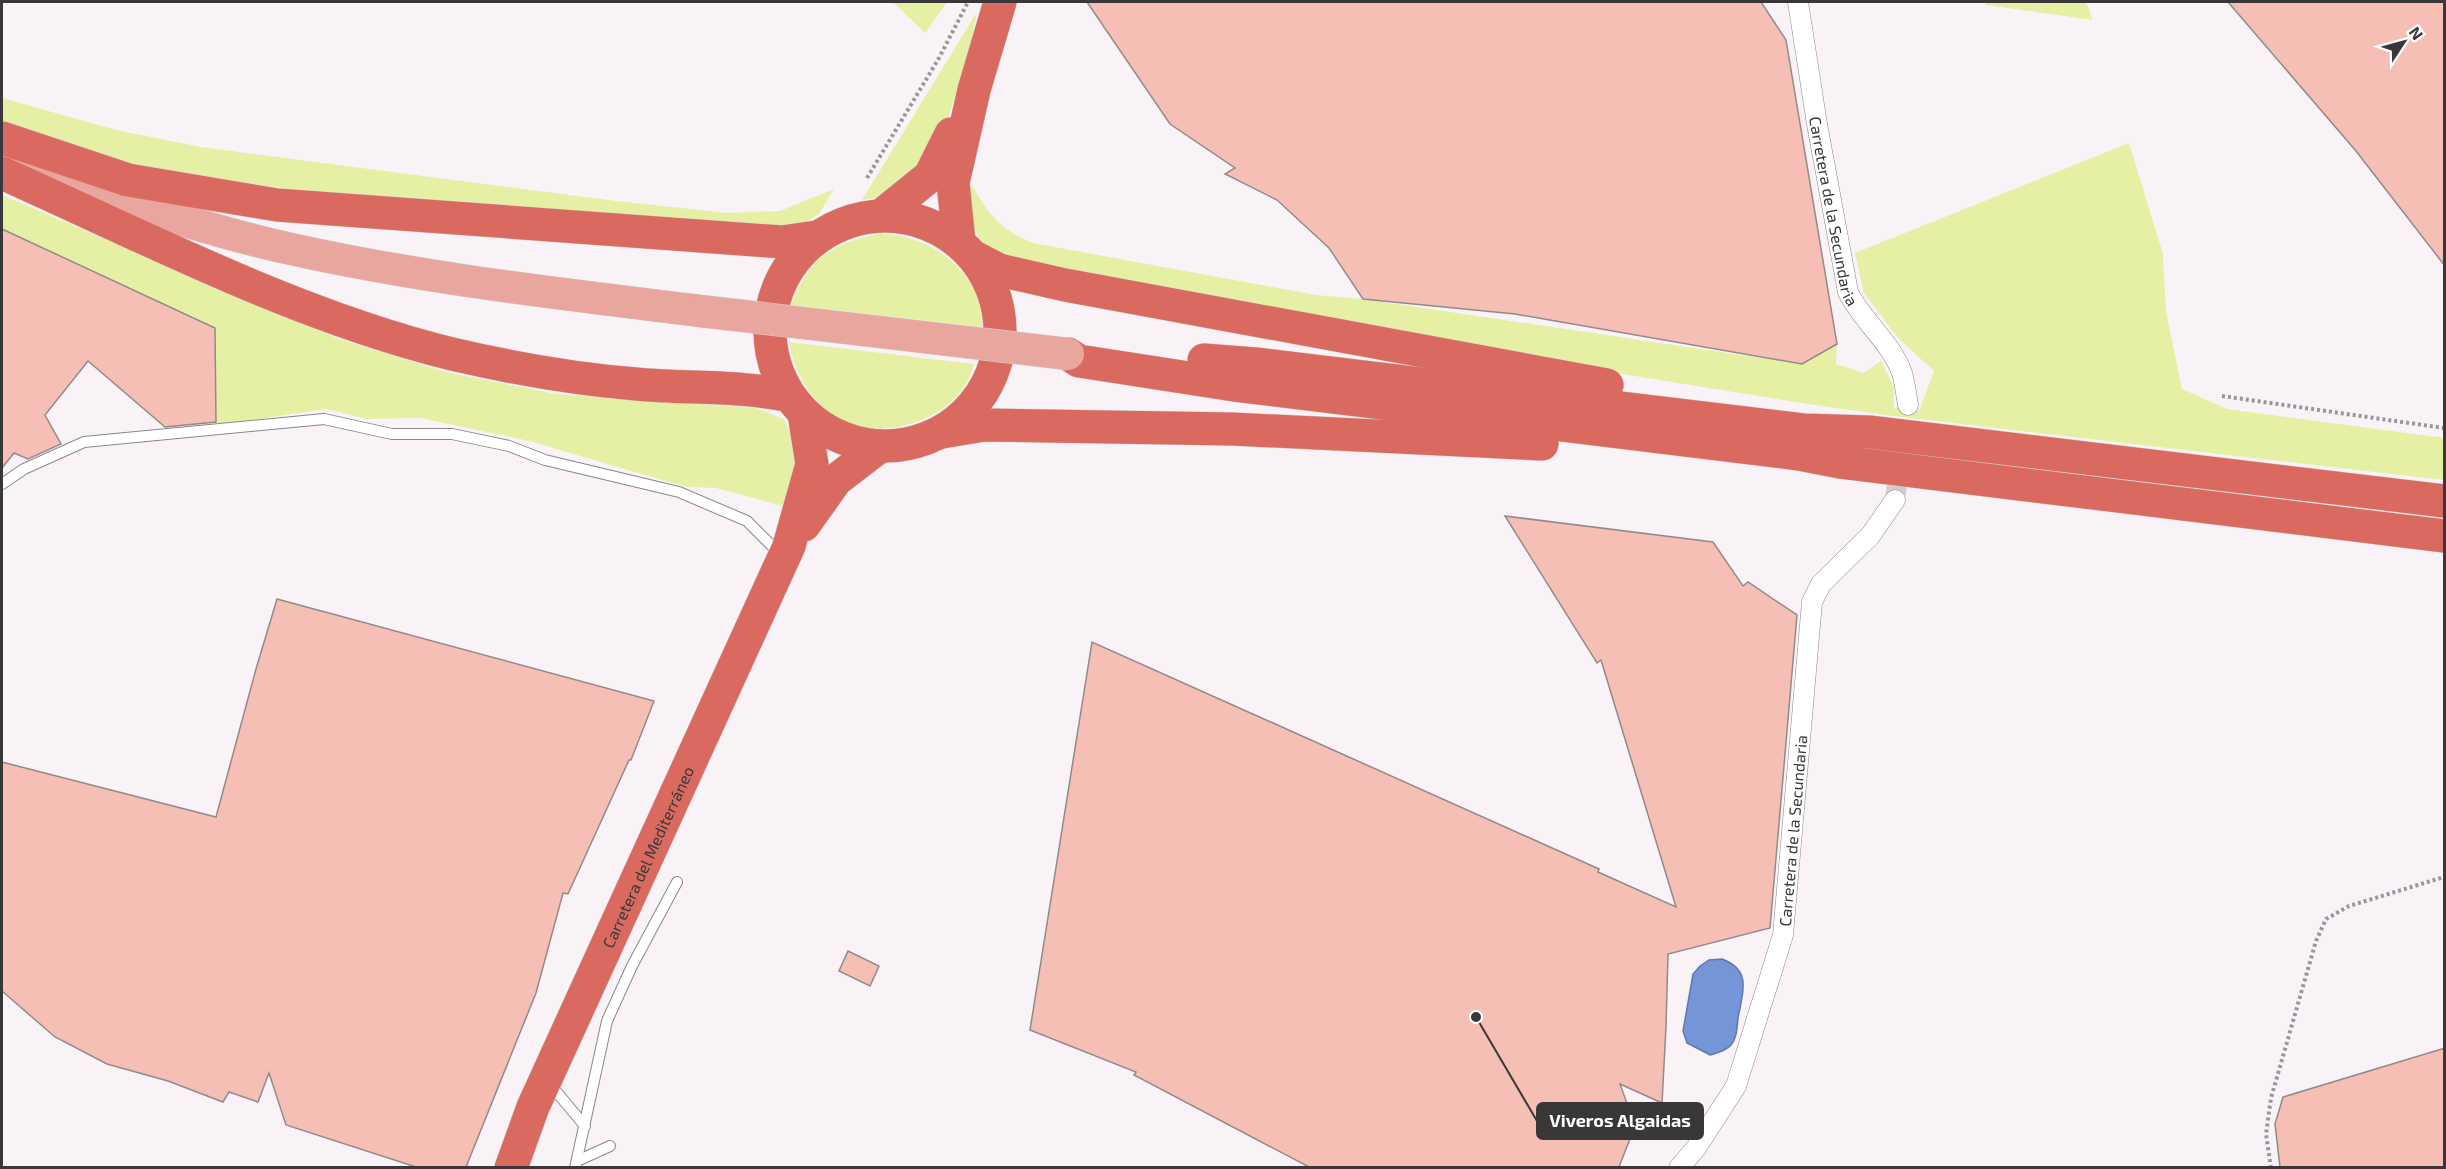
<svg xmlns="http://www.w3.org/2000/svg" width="2446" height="1169" viewBox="0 0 2446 1169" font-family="'Exo 2',sans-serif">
  <rect width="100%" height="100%" fill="#f9f3f8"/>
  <g fill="#e5f0a4">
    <polygon points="893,2 947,2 925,33"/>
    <polygon points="1985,2 2086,2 2093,20 1986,5"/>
    <polygon points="977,12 970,48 948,119 933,151 880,197 862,200"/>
    <polygon points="2,98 116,130 201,147 616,201 728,213 780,211 834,189 819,214 798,227 577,218 504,205 411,201 305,191 157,172 2,122"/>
    <path d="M2129 143 2163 254 2166 312 2182 389 2227 409 2444 438V480L1893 416 1801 403 1616 373 1041 264C979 249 979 250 962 189L970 181C987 213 999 229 1033 243L1316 295 1363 299 1802 364 1837 344 1836 364 1864 373 1881 361 1894 387V408L1919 411 1934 371 1898 338 1864 293 1855 253Z"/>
    <path d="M2 195 339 339 446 372 556 394 756 408 784 419C802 461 803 466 782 506L716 488 686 487 529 441 421 418 367 419 327 409 216 425 215 328 2 229Z"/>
    <path d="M878 234C929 233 983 272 982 327L791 305C809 259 830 244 878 234Z"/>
    <path d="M789 342 974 364C967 391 949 408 924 419 858 447 801 410 789 342Z"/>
  </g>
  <path fill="#7495d8" stroke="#6279a8" stroke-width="1.5" d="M1722 959C1752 970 1743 992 1738 1018 1737 1027 1737 1038 1731 1045 1726 1051 1717 1053 1710 1055L1687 1043 1683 1031 1693 974 1700 966 1709 960Z"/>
  <g fill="#f5bfb6" stroke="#928a89" stroke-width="1.5">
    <polygon points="1087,2 1761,2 1786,40 1837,344 1802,364 1515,314 1363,299 1329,248 1277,200 1225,174 1235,168 1170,124"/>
    <polygon points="2228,2 2445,2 2445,266 2356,151"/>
    <polygon points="2,229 215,328 216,422 165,427 88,361 45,415 61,444 28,459 14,453 2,468"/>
    <polygon points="1505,516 1713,542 1743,586 1748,582 1797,615 1770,928 1668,954 1666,1027 1662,1103 1620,1084 1635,1126 1619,1167 1309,1167 1134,1075 1136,1072 1030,1030 1092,642 1599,869 1598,872 1676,907 1601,660 1597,663"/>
    <polygon points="277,599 654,701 631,760 629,760 568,894 563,893 536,993 466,1167 416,1167 286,1125 269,1073 258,1102 229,1092 223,1102 168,1081 107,1064 55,1037 2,991 2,762 216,817 256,669"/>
    <polygon points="848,951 879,966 870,986 839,971"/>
    <polygon points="2445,1048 2445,1167 2280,1167 2275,1124 2283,1097"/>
  </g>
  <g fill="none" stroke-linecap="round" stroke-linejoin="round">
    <polyline stroke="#d3cdd2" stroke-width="20" stroke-dasharray="20 10" stroke-linecap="butt" points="1895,500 1908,405"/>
    <g stroke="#8b868b" stroke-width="12">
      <g id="lane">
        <polyline points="2,484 24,469 84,442 324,419 392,434 452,434 509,446 545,460 679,492 747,521 780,554"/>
        <polyline points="549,1083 585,1126"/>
        <polyline points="577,1161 610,1146"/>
        <polyline points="575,1168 607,1021 632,966 677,882"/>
      </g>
    </g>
    <g stroke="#8b868b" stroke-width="21">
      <g id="street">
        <path id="s1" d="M1798 2 1817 124 1848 292C1862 321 1891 342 1902 373 1905 383 1906 394 1908 405"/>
        <path id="s2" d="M1679 1168 1696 1148 1736 1086 1783 935 1812 602 1821 584 1870 536 1895 500"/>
      </g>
    </g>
    <g stroke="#d3d3d3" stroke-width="33">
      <path id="primary" d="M2 157C96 193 192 227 291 249 426 279 563 294 700 311"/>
    </g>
    <g stroke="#d3d3d3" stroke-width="34">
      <g id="highway">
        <polyline points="2,138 128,180 277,205 782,242 816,237"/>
        <path d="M2 173C147 238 297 316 452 354 512 368 574 379 636 384 687 389 739 385 789 396"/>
        <polyline points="883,214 930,176 951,134"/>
        <circle cx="885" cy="331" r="115"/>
        <polyline points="959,241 953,183 974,90 1000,2"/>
        <polyline points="974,257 999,270 1065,285 1607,385"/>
        <polyline points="1068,354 1079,361 1234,385 1799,454 1840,462 2444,536"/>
        <polyline points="1204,360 1256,364 1803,430 1869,432 2444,501"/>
        <polyline points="942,432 984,425 1232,429 1542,444"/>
        <polyline points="804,525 836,480 879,447"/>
        <path id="s3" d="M511 1168 533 1107 789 546 812 464 804 414"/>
      </g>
    </g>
    <g stroke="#999599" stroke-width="4" stroke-dasharray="3 3" stroke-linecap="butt">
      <polyline points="867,178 939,58 968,2"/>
      <polyline points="2222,396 2444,428"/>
      <polyline points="2271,1168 2266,1134 2271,1098 2316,941 2326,919 2349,906 2444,877"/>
    </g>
    <use href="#lane" stroke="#fff" stroke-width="10"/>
    <use href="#street" stroke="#fff" stroke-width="20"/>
    <use href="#primary" stroke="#e9a69f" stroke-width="32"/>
    <use href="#highway" stroke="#da6a5f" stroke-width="33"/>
    <g stroke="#d3d3d3" stroke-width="33" stroke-linecap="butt">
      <polyline id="primary-bridge" points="700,311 1068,354"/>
    </g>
    <use href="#primary-bridge" stroke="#e9a69f" stroke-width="32"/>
  </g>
  <g text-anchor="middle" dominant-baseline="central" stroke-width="4.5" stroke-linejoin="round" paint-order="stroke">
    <g font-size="16" fill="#393739" stroke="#fff">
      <text stroke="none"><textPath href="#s1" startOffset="212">Carretera de la Secundaria</textPath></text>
      <text stroke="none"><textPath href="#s2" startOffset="363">Carretera de la Secundaria</textPath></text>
      <text stroke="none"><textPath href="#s3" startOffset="340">Carretera del Mediterráneo</textPath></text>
    </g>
  </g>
  <path fill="none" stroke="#393739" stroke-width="2" d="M1476 1017L1537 1121"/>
  <circle fill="#393739" stroke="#fff" stroke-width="2" cx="1476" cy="1017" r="6"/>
  <rect fill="#393739" stroke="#393739" stroke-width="2" x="1537" y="1103" width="166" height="36" rx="6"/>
  <g font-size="18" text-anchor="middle" font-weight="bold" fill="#fff">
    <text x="1620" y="1127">Viveros Algaidas</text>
  </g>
  <rect width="2446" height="1169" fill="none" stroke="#393739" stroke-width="6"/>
  <g transform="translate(2404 42) rotate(54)" stroke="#ffffff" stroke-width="4.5" paint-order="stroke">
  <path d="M0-4.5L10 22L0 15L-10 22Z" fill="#393739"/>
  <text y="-9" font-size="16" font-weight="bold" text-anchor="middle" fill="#393739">N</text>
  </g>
</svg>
